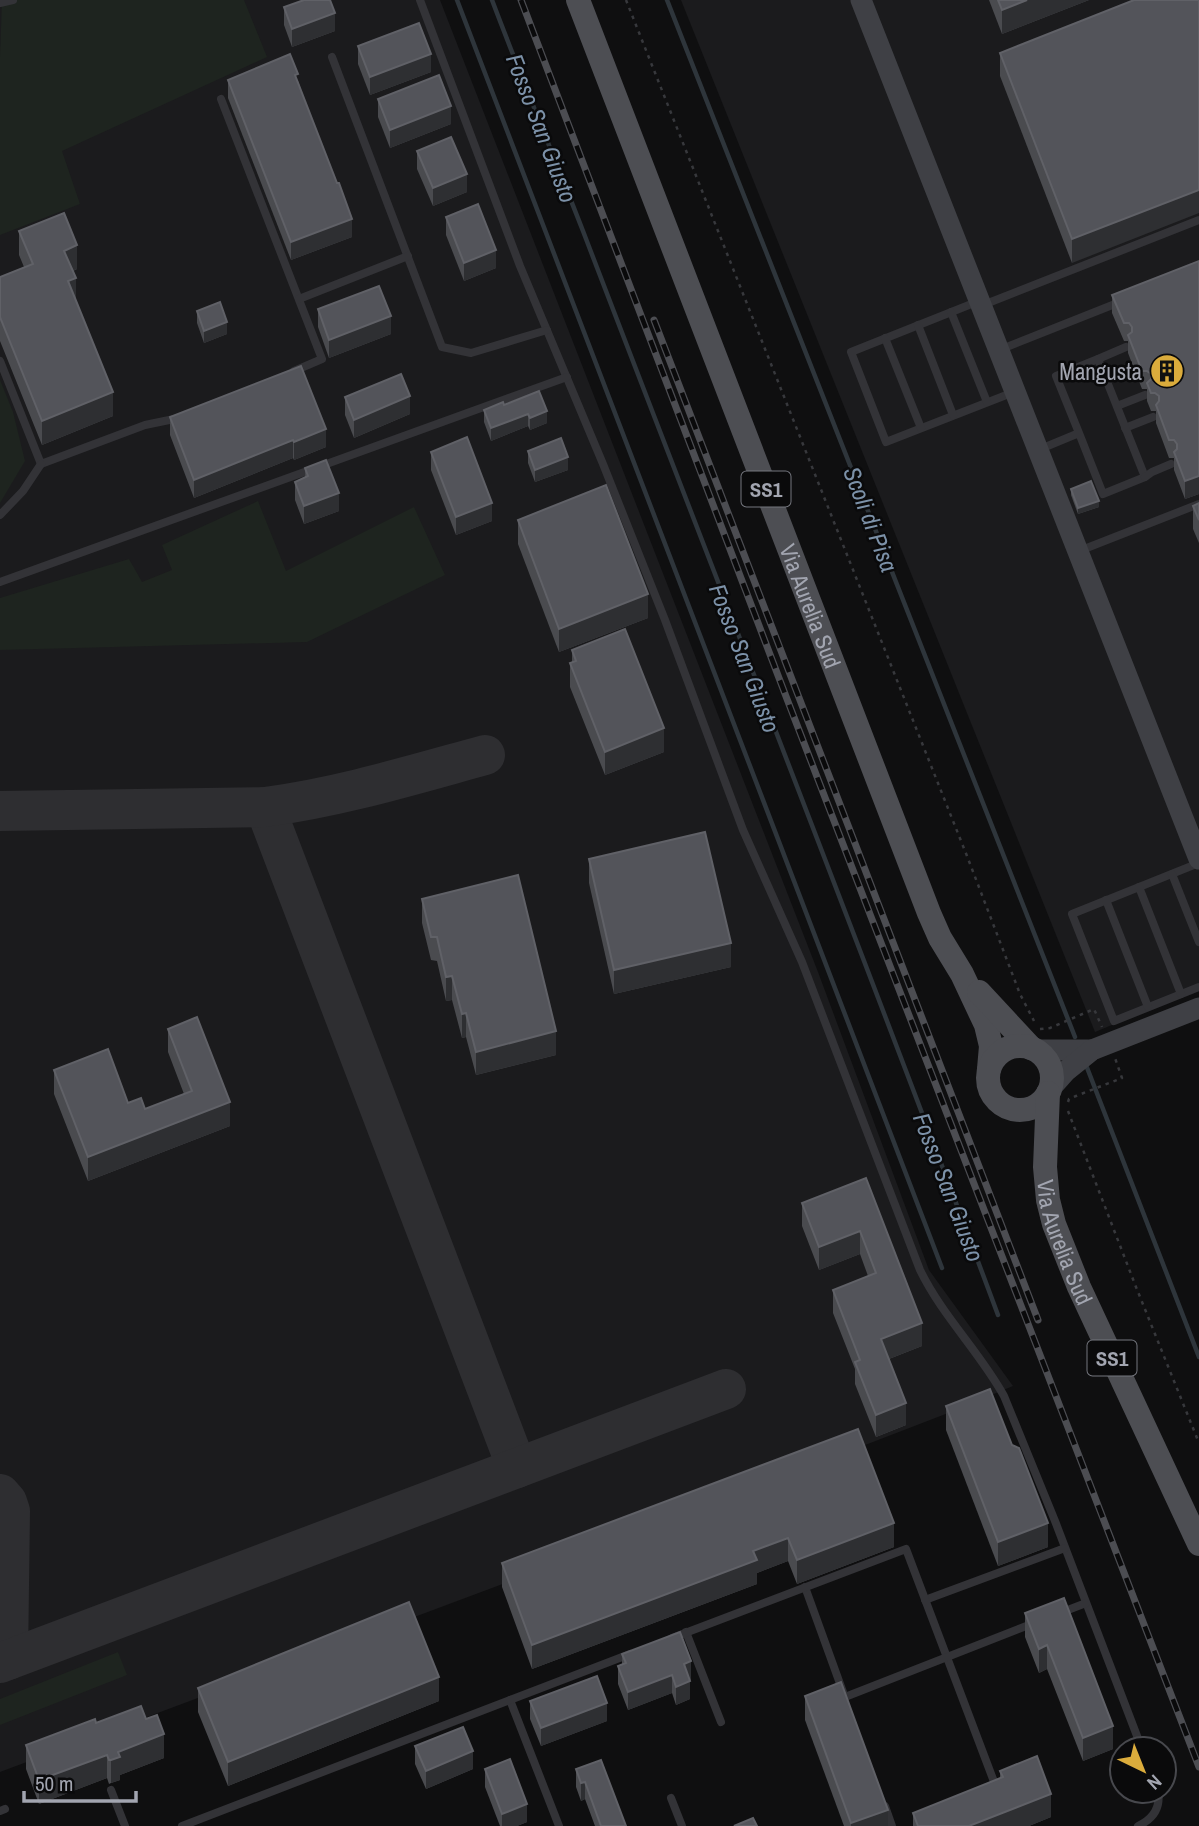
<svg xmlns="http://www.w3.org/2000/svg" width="1199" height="1826" viewBox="0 0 1199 1826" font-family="'Archivo Narrow',sans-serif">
  <rect width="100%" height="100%" fill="#0f0f10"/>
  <g fill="#1b1b1d">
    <polygon points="0,0 440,0 818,972 929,1270 1013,1386 943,1415 556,1564 0,1772"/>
    <polygon points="681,0 1199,0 1199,989 1095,1032"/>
  </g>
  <g fill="#1e241f">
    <polygon points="2,0 244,0 267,57 62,151 80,204 0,235 0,57"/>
    <polygon points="0,380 13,412 25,461 0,503"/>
    <polygon points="258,501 286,571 414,507 445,575 307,642 0,650 0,598 129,559 142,582 172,570 162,545"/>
    <polygon points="118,1652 127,1675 0,1725 0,1699"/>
  </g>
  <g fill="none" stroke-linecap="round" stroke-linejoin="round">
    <g stroke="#2e353b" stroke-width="4.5">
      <polyline points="457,0 942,1268"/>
      <path d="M492 0C521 77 553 154 583 231 721 592 863 952 998 1315"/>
      <polyline points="667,0 1075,1037"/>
      <polyline points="1086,1065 1199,1357"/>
    </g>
    <g stroke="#2e2e31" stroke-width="40">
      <polyline points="265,807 517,1468"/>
      <path d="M0 811 265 807C340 797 412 775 485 755"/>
      <polyline points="0,1494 7,1502 10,1511 8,1660"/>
      <polyline points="0,1663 726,1389"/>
    </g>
    <g stroke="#37383c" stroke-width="2.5" stroke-dasharray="3.5 5" stroke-linecap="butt">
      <polyline points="626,0 967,856 1020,994 1034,1021"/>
      <polyline points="1040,1029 1050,1028 1094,1009 1102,1027"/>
      <polyline points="1068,1102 1069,1099 1076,1096 1122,1078 1115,1058"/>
      <polyline points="1068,1111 1136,1287 1199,1443"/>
    </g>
    <g stroke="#333337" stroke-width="8">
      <path d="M420 0 520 266 603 464 665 620 743 830 802 962 920 1270C943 1317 979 1351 1004 1396L1055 1521 1142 1749"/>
      <polyline points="0,3 13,0"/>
      <polyline points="332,57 442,347 471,353 547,330"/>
      <polyline points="221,99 322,359 294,371"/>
      <polyline points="299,299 408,256"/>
      <polyline points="979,301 851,352 886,442 1014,392"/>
      <polyline points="983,305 1199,220"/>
      <polyline points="951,312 987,402"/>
      <polyline points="918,325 953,415"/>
      <polyline points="885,338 921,428"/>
      <polyline points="999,350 1120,302"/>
      <polyline points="1098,359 1126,347"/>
      <polyline points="0,361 41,464 145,425 179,418"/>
      <polyline points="1117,406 1145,395"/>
      <polyline points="1125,428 1153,417"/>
      <polyline points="1038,450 1079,433 1103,494 1145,477 1098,359 1056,376 1079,433"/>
      <polyline points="1145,477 1152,472 1171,464"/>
      <polyline points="0,515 23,491 41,464"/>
      <polyline points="1079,551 1199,504"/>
      <polyline points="0,582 567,377"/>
      <polyline points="1199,863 1072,914 1114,1021 1199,987"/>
      <polyline points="1172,874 1199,942"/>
      <polyline points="1139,887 1181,994"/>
      <polyline points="1106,900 1148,1007"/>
      <polyline points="805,1587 843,1692"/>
      <polyline points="925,1600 1065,1548"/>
      <polyline points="1060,1613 1086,1603"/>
      <polyline points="686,1632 721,1722"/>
      <polyline points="672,1638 906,1549 996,1787"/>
      <polyline points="845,1697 1034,1623"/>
      <polyline points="510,1700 559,1826"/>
      <polyline points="111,1790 125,1826"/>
      <polyline points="671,1798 682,1826"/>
      <polyline points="885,1806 892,1826"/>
      <polyline points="0,1811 5,1809"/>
      <polyline points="182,1826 630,1654"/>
      <path d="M1138 1826C1153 1819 1161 1808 1158 1791"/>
    </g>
    <g stroke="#3f4045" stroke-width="21">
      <path d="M861 0C973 287 1087 572 1199 859"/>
      <polyline points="1035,1050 1092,1050"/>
      <polyline points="1050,1089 1066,1071 1092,1050 1199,1008"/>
    </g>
    <g stroke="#4d4e53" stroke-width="24">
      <path id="s1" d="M578 0 929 913 940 938 962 974 986 1025 991 1046 989 1069"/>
      <polyline points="979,992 1031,1048"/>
      <circle cx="1020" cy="1078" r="32"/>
      <path id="s2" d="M1048 1093 1045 1167 1048 1200 1054 1224 1079 1287 1199 1544"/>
    </g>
    <g stroke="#4c4d52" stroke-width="7">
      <g id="rail">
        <polyline points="521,0 787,699 1199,1767"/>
        <polyline points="654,320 1038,1320"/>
      </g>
    </g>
    <use href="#rail" stroke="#0a0a0b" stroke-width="4.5" stroke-dasharray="13" stroke-linecap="butt"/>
  </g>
  <g fill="#4a4b4f">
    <polygon points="989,0 1089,0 1002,34"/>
    <polygon points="1134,0 1072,263 1000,76 1000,53"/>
    <polygon points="284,7 335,31 292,47 284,25"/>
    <polygon points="358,46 431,72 370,95 358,64"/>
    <polygon points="228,80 298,81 352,237 291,260 228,98"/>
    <polygon points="378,99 451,124 390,148 378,117"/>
    <polygon points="417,151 467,192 433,206 417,169"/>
    <polygon points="446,217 496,268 464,281 446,235"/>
    <polygon points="19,231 77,269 73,271 76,300 113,416 42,445 0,341 0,277 24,267 19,255"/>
    <polygon points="1199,261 1199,494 1185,499 1174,470 1174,458 1169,458 1156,423 1156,411 1151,411 1147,401 1147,389 1142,389 1128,353 1128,341 1124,341 1112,313 1112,295"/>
    <polygon points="318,309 391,334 329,358 318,327"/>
    <polygon points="197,311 227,334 204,343 197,323"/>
    <polygon points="345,397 410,414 354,438 345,415"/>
    <polygon points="504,405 547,423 530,430 528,426 491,441 484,422 484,410"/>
    <polygon points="170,417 326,447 294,460 293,458 194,498 170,435"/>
    <polygon points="528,451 568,470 535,482 528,463"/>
    <polygon points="431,452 492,521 456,535 431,470"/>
    <polygon points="305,468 339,511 304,524 295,500 295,482 305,478"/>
    <polygon points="1071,489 1099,507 1078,514 1071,495"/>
    <polygon points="1199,503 1199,543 1193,529 1193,506"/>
    <polygon points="518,520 648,618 559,652 518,544"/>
    <polygon points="572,650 664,752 605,775 570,687 570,663 572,662"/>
    <polygon points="589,859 731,967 614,994 589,883"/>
    <polygon points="422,899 556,1055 476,1075 466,1037 462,1038 452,1000 446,1001 437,961 431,960 422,923"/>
    <polygon points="168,1029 230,1126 88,1181 54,1094 54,1070 145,1109 184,1094 168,1052"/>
    <polygon points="866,1178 922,1346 889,1359 906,1425 876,1437 855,1384 855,1369 833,1313 833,1290 868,1276 860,1254 819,1270 802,1226 802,1203"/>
    <polygon points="946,1406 1048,1547 998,1566 946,1430"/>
    <polygon points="858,1429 894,1547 797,1584 788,1561 757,1573 757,1584 532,1669 502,1587 502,1563"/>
    <polygon points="1064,1598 1113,1749 1083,1761 1047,1669 1039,1673 1025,1637 1025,1613"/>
    <polygon points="622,1654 691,1679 690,1680 690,1699 676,1705 672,1693 628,1710 618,1684 618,1666 622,1664"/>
    <polygon points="198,1688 439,1701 228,1786 198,1712"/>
    <polygon points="805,1696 888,1826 844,1826 805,1720"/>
    <polygon points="530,1701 607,1721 541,1746 530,1719"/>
    <polygon points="146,1719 164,1758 120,1775 120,1780 111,1783 109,1784 107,1778 39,1804 26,1769 26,1745 96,1723"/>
    <polygon points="415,1746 473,1769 426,1789 415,1764"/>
    <polygon points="485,1769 527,1822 517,1826 500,1826 485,1787"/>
    <polygon points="576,1769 626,1826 595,1826 585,1799 581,1801 576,1787"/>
    <polygon points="1000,1771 1051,1817 1029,1826 913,1826 913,1813 1000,1778"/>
  </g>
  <g fill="#2e2f32">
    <polygon points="1027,0 1089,0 1002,34 1002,10"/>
    <polygon points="335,13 335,31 292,47 292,29"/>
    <polygon points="431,54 431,72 370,95 370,77"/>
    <polygon points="451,106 451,124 390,148 390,130"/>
    <polygon points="467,174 467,192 433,206 433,188"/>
    <polygon points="1199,190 1199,213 1072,263 1072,239"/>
    <polygon points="352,219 352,237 291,260 291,242"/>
    <polygon points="77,245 77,269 64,274 64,251"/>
    <polygon points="496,250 496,268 464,281 464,263"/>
    <polygon points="76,278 76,302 68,281"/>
    <polygon points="391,316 391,334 329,358 329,340"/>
    <polygon points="227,322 227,334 204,343 204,331"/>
    <polygon points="113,392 113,416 42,445 42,421"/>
    <polygon points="410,396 410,414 354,438 354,420"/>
    <polygon points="547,411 547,423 530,430 530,418"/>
    <polygon points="528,414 528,426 491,441 491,428"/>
    <polygon points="326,429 326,447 294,460 294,442"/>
    <polygon points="293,440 293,458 194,498 194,480"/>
    <polygon points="568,457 568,470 535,482 535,470"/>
    <polygon points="1199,476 1199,494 1185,499 1185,481"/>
    <polygon points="339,493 339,511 304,524 304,506"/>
    <polygon points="1099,501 1099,507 1078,514 1078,508"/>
    <polygon points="492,503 492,521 456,535 456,517"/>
    <polygon points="648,594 648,618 559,652 559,629"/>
    <polygon points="664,728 664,752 605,775 605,752"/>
    <polygon points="731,943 731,967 614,994 614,970"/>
    <polygon points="452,976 452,1000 446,1001 446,977"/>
    <polygon points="466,1013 466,1037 462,1038 462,1014"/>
    <polygon points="556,1031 556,1055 476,1075 476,1052"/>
    <polygon points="230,1102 230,1126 88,1181 88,1157"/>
    <polygon points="860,1231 860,1254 819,1270 819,1247"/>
    <polygon points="922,1323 922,1346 881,1362 881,1339"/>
    <polygon points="906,1403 906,1425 876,1437 876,1415"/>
    <polygon points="894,1523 894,1547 797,1584 797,1560"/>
    <polygon points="1048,1523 1048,1547 998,1566 998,1542"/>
    <polygon points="788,1538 788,1561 757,1573 757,1584 532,1669 532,1645 753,1551"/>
    <polygon points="1047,1645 1047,1669 1039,1673 1039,1649"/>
    <polygon points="691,1661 691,1679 684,1682 684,1664"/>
    <polygon points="672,1675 672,1693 628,1710 628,1692"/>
    <polygon points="439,1677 439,1701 228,1786 228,1762"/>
    <polygon points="690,1681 690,1699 676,1705 676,1687"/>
    <polygon points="607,1703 607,1721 541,1746 541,1728"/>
    <polygon points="1113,1726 1113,1749 1083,1761 1083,1738"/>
    <polygon points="164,1734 164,1758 120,1775 120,1780 111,1783 111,1760 118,1752"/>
    <polygon points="473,1751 473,1769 426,1789 426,1771"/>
    <polygon points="107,1755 107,1778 39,1804 39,1780"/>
    <polygon points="585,1782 585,1799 581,1801 581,1783"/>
    <polygon points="1051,1794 1051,1817 1029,1826 969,1826"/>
    <polygon points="527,1804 527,1822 517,1826 502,1826 502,1814"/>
    <polygon points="888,1810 888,1826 851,1826 851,1823"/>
  </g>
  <g fill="#53545a" stroke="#606167" stroke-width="2">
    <polygon points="304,0 330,0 335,13 292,29 284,7"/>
    <polygon points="998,0 1027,0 1002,10"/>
    <polygon points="1134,0 1199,0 1199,190 1072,239 1000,53"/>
    <polygon points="419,23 431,54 370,77 358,46"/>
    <polygon points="290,54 298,74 295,75 337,183 339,183 352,219 291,242 228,80"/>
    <polygon points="439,75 451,106 390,130 378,99"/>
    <polygon points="451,137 467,174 433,188 417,151"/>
    <polygon points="478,204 496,250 464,263 446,217"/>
    <polygon points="64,213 77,245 64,251 76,278 68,281 113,392 42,421 0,317 0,277 33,264 19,231"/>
    <polygon points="1199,261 1199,476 1185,481 1174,452 1177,449 1177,444 1174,440 1169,440 1156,405 1159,401 1159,396 1155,393 1151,393 1147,383 1151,379 1151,374 1147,371 1142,371 1128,335 1132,332 1132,327 1129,323 1124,323 1112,295"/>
    <polygon points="379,286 391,316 329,340 318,309"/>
    <polygon points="220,302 227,322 204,331 197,311"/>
    <polygon points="301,366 326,429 294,442 293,440 194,480 170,417"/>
    <polygon points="401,374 410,396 354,420 345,397"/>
    <polygon points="539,391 547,411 530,418 528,414 491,428 484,410 503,402 504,405"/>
    <polygon points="467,437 492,503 456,517 431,452"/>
    <polygon points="561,438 568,457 535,470 528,451"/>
    <polygon points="326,460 339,493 304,506 295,482 308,476 305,468"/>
    <polygon points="1091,481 1099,501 1078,508 1071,489"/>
    <polygon points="606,485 648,594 559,629 518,520"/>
    <polygon points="1199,503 1199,520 1193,506"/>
    <polygon points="625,629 664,728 605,752 570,663 576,661 572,650"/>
    <polygon points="705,832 731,943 614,970 589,859"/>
    <polygon points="518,875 556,1031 476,1052 466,1013 462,1014 452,976 446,977 437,937 431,937 422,899"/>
    <polygon points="197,1017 230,1102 88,1157 54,1070 108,1049 128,1103 141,1098 145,1109 192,1091 168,1029"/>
    <polygon points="866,1178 922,1323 881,1339 906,1403 876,1415 855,1362 860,1360 833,1290 876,1273 860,1231 819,1247 802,1203"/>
    <polygon points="990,1389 1012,1445 1019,1448 1048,1523 998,1542 946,1406"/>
    <polygon points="858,1429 894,1523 797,1560 788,1538 753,1551 757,1560 532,1645 502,1563"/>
    <polygon points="1064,1598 1113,1726 1083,1738 1047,1645 1039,1649 1025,1613"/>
    <polygon points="409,1602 439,1677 228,1762 198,1688"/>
    <polygon points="680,1632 691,1661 684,1664 690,1681 676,1687 672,1675 628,1692 618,1666 626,1663 622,1654"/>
    <polygon points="597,1676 607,1703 541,1728 530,1701"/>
    <polygon points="841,1682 888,1810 851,1823 805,1696"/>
    <polygon points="141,1706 146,1719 157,1715 164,1734 118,1752 120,1757 111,1760 109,1760 107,1755 39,1780 26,1745 95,1719 96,1723"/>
    <polygon points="463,1727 473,1751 426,1771 415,1746"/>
    <polygon points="1037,1756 1051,1794 969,1826 918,1826 913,1813 1003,1777 1000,1771"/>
    <polygon points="510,1759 527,1804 502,1814 485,1769"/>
    <polygon points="601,1760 626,1826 601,1826 585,1782 581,1783 576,1769"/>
    <polygon points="753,1818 757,1826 734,1826"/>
  </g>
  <defs>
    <g id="building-disc" transform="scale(1.75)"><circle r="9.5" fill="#dbac3c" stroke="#0a0a0b"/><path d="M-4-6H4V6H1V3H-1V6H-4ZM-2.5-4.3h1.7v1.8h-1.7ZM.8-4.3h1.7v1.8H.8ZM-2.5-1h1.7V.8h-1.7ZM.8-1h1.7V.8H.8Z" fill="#111"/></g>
  </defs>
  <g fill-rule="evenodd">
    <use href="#building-disc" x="1167" y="371"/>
  </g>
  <g text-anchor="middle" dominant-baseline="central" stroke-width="5" stroke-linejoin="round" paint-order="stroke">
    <g fill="#0a0a0b" stroke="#74767e" stroke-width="2">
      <rect x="741.5" y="471.5" width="49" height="35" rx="5"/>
      <rect x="1087.5" y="1340.5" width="49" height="35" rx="5"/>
    </g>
    <g font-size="21" font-weight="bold" fill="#a2a5b0">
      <text x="766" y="489">SS1</text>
      <text x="1112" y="1358">SS1</text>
    </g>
    <g font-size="23" fill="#a2a5b0" stroke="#0a0a0b" text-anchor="end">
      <text x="1142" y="371">Mangusta</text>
    </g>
    <g font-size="23" fill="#a2a5b0" stroke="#0a0a0b">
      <text stroke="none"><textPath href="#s1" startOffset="649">Via Aurelia Sud</textPath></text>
      <text stroke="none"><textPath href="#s2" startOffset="152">Via Aurelia Sud</textPath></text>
    </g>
    <g font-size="24" font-style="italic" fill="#7c91a8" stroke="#0a0a0b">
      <text transform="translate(542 128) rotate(69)">Fosso San Giusto</text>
      <text transform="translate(871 519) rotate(69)">Scoli di Pisa</text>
      <text transform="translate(745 658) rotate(69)">Fosso San Giusto</text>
      <text transform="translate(949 1187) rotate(69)">Fosso San Giusto</text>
    </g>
  </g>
  <g transform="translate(1143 1770) rotate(137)"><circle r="33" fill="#0a0a0b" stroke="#47484d" stroke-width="2"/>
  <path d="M0-5L12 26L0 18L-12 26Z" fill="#dbac3c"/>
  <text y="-10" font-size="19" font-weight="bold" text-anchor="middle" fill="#a2a5b0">N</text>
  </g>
  <path d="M24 1791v10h112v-10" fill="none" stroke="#a2a5b0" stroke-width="3.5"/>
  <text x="35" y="1791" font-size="21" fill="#a2a5b0" stroke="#0a0a0b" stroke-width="5" paint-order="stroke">50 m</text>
</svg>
